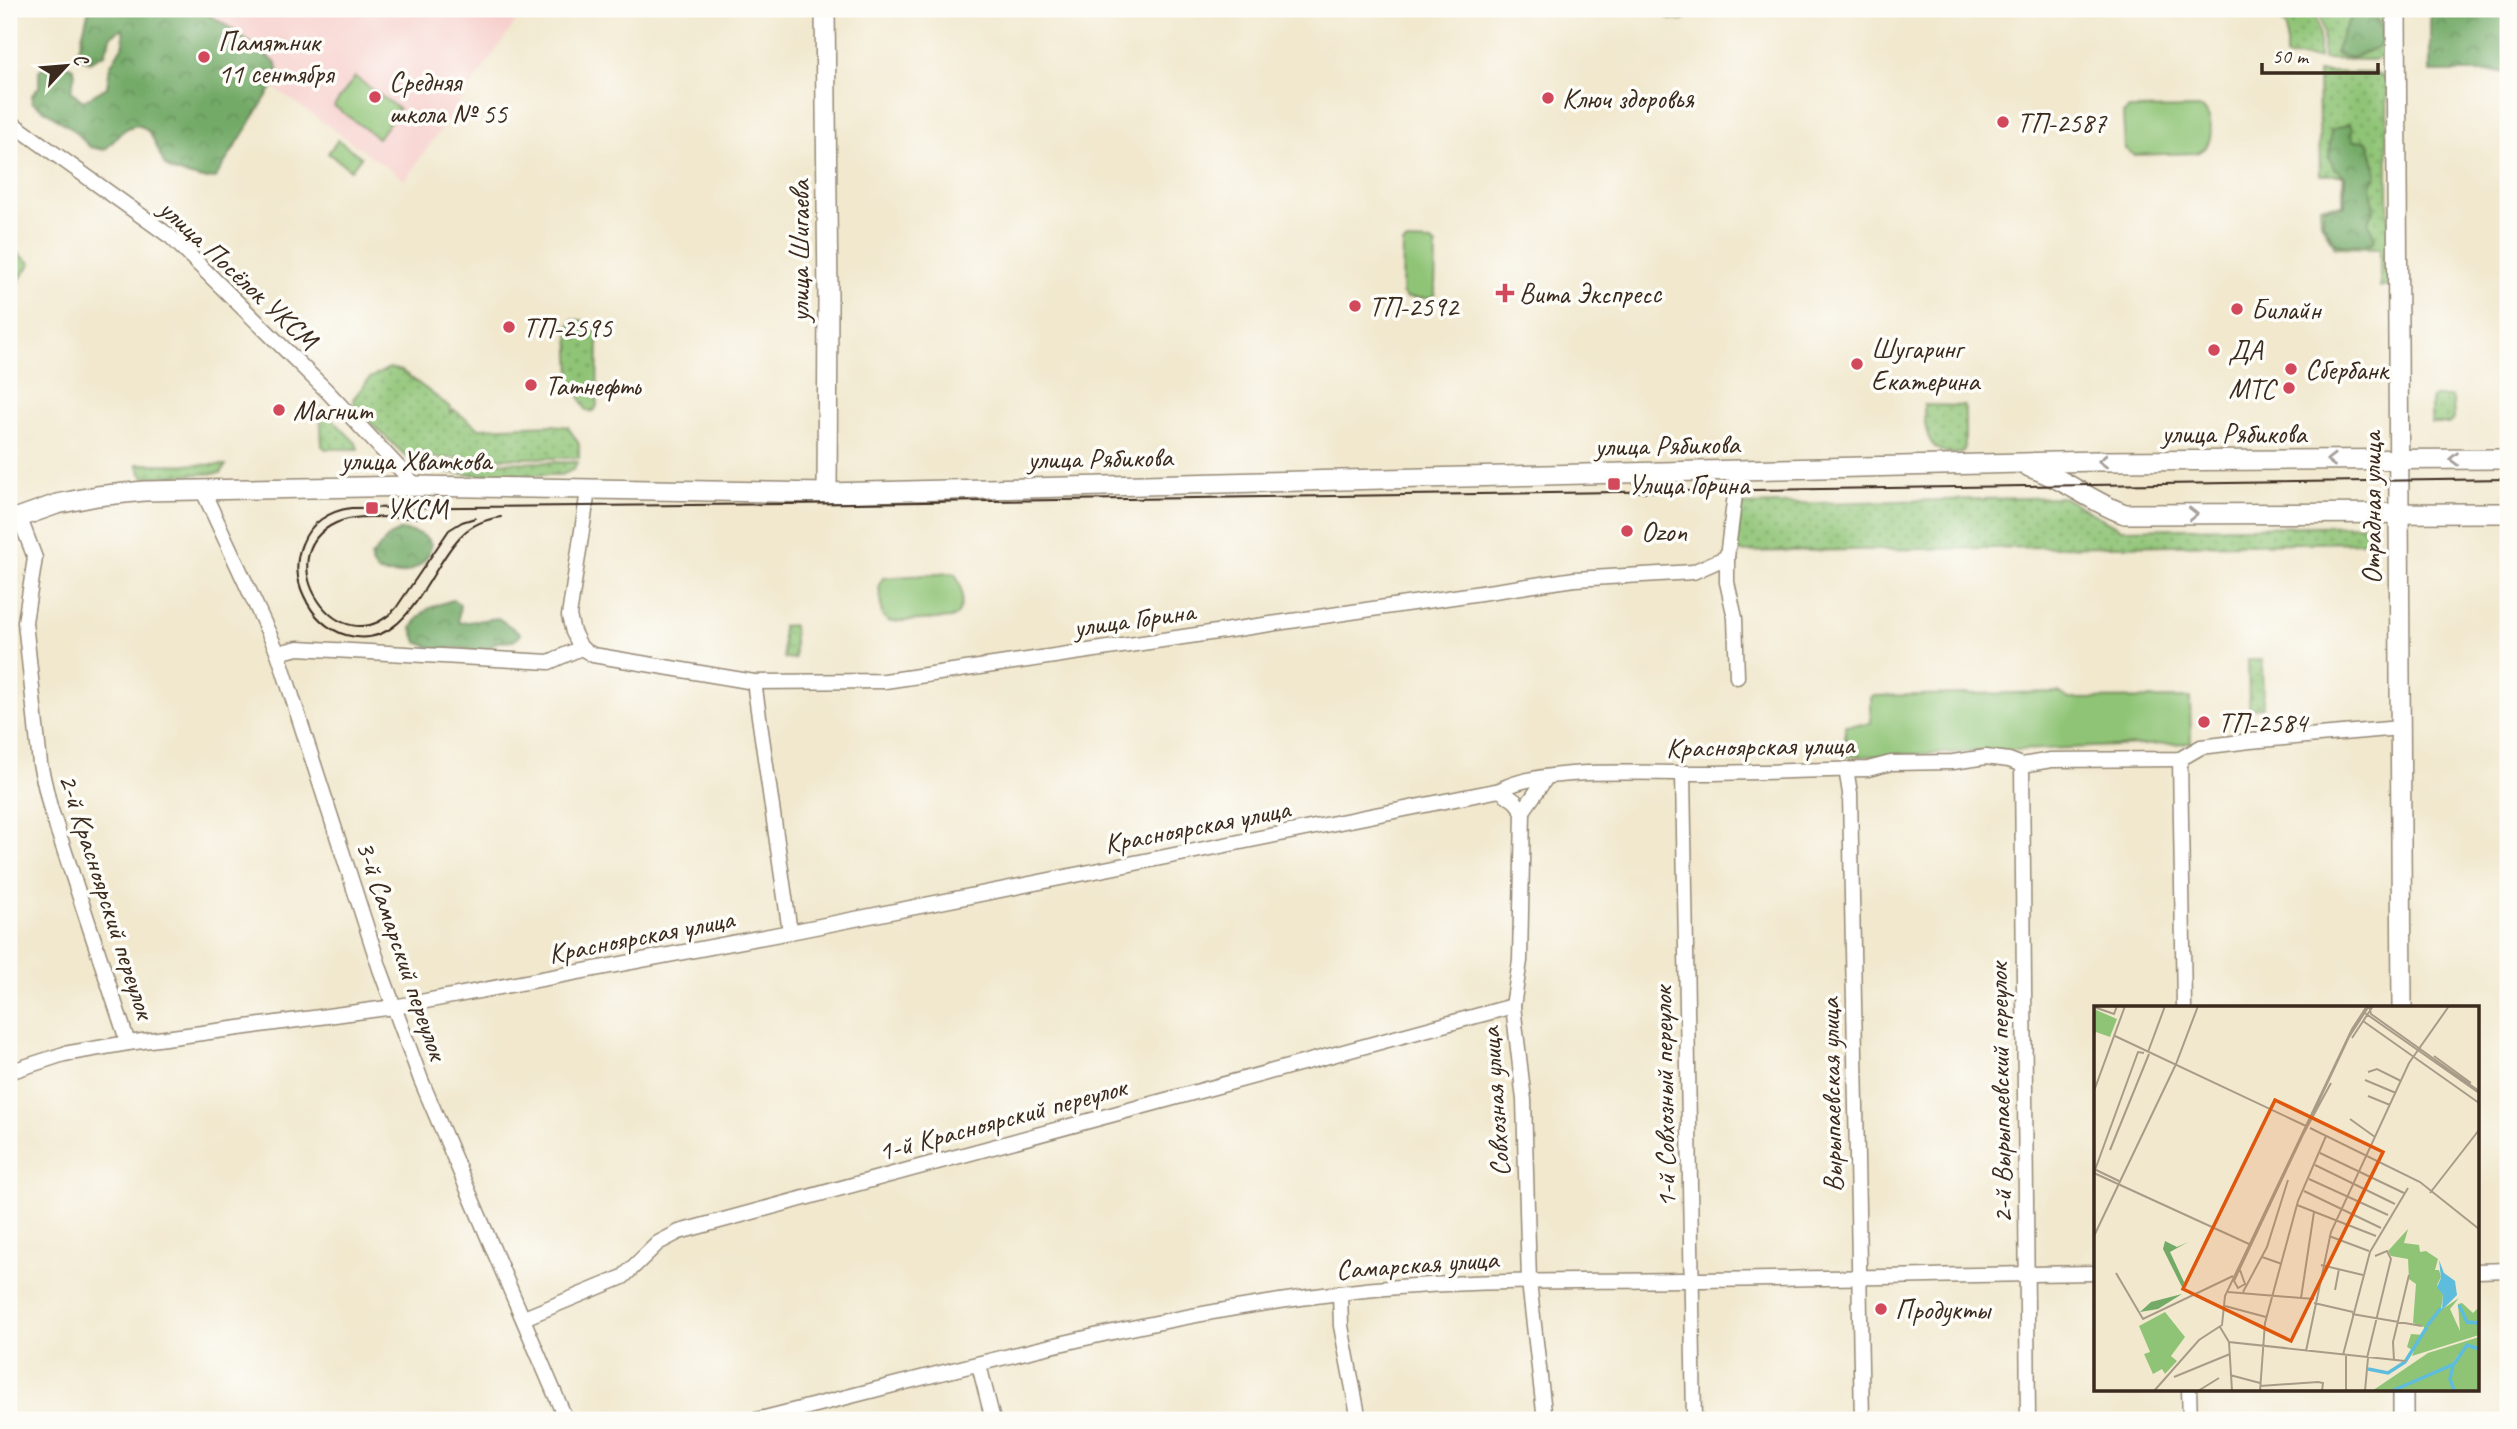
<svg xmlns="http://www.w3.org/2000/svg" width="2517" height="1429" viewBox="0 0 2517 1429" font-family="Caveat,sans-serif">
  <defs>
    <pattern id="grass-dots" width="8" height="8" patternUnits="userSpaceOnUse" patternTransform="scale(1.75)"><rect width="8" height="8" fill="#8fc476"/><path d="M2 2h.1M6 6h.1" fill="none" stroke="#769f60" stroke-width="1.8" stroke-linecap="round"/></pattern>
    <pattern id="forest-crowns" width="20" height="18" patternUnits="userSpaceOnUse" patternTransform="scale(1.75)"><rect width="20" height="18" fill="#73aa67"/><path d="M2 6a3 3 0 1 1 6 0M12 15a3 3 0 1 1 6 0" fill="none" stroke="#608b54"/></pattern>
  </defs>
  <rect width="100%" height="100%" fill="#fdfcf7"/>
  <filter id="ink" filterUnits="userSpaceOnUse"><feTurbulence type="fractalNoise" baseFrequency=".0143" numOctaves="2"/><feDisplacementMap in="SourceGraphic" scale="14" xChannelSelector="R" yChannelSelector="G"/><feConvolveMatrix kernelMatrix="1 2 1 2 8 2 1 2 1" color-interpolation-filters="sRGB"/></filter>
  <filter id="wash" filterUnits="userSpaceOnUse"><feTurbulence type="fractalNoise" baseFrequency=".00686" numOctaves="4" result="noise"/><feDisplacementMap in="SourceGraphic" scale="28" xChannelSelector="R" yChannelSelector="G"/><feGaussianBlur stdDeviation="1.57" result="paint"/><feColorMatrix in="noise" values="0 0 0 0 0 0 0 0 0 0 0 0 0 0 0 0 0 1.4 0 .05"/><feComposite in="paint" operator="in"/></filter>
  <g filter="url(#wash)">
    <rect width="100%" height="100%" fill="#f1e8ce"/>
    <polygon fill="#f7d0cd" points="163,9 525,9 405,180"/>
    <g fill="url(#grass-dots)" stroke="#65774a" stroke-width="2">
      <polygon points="1661,9 1700,9 1682,21 1669,19"/>
      <polygon points="2272,9 2315,9 2319,34 2319,58 2286,57 2286,27 2272,13"/>
      <polygon points="2319,9 2385,9 2385,48 2382,57 2374,60 2323,59 2323,33"/>
      <polygon points="2318,72 2375,73 2385,78 2387,84 2389,287 2380,287 2380,248 2335,247 2321,223 2320,206 2343,205 2343,175 2320,175"/>
      <path d="M573 320C586 319 595 326 598 338L597 405 595 410 591 412 586 410 571 380 569 327Z"/>
      <polygon points="389,368 402,371 451,408 450,414 454,410 479,428 552,425 568,427 579,444 579,458 408,458 357,410 353,399 370,378"/>
      <polygon points="2434,397 2450,397 2453,400 2454,419 2451,423 2431,423 2431,400"/>
      <path d="M1924 405 1965 406V447L1963 453C1928 458 1924 432 1924 405Z"/>
      <polygon points="320,407 356,443 358,449 326,449 322,446"/>
      <path d="M578 462 574 469 562 475C521 474 449 480 414 463Z"/>
      <polygon points="137,464 226,465 221,473 143,477"/>
      <polygon points="2063,497 2121,529 2367,525 2367,542 1735,552 1742,505"/>
      <polygon points="793,625 795,659 784,658 782,626"/>
      <polygon points="2248,660 2262,660 2263,707 2249,708"/>
    </g>
    <g fill="url(#forest-crowns)" stroke="#576a42" stroke-width="2">
      <path d="M89 9H200L232 29 276 63 280 75 216 177C206 181 201 178 190 176 182 174 171 172 165 165 158 155 152 121 133 126 120 129 114 143 104 150L90 147 71 128 32 102V95L39 87V70C48 65 64 62 73 68L75 73 71 91 83 101 107 87 110 66 124 43 123 28 111 36 105 54 89 62 77 56Z"/>
      <rect x="2430" y="9" width="78" height="63"/>
      <path d="M2364 11C2380 19 2386 29 2380 46L2352 58 2336 55C2335 47 2347 23 2352 16 2356 12 2358 12 2364 11Z"/>
      <polygon points="2349,124 2352,128 2353,141 2366,140 2370,146 2377,173 2371,185 2374,211 2368,221 2375,239 2372,243 2367,245 2336,244 2323,223 2324,208 2345,206 2345,176 2334,168 2329,155 2331,130"/>
      <path d="M401 530C413 532 424 532 431 544 428 569 399 580 377 571L372 564 371 557 389 536Z"/>
      <path d="M453 600 460 604 458 620 460 623 498 618 520 633V636L513 641 497 642 490 647 475 651 460 648 435 649 417 642 412 628C423 607 432 607 453 600Z"/>
    </g>
    <g fill="#8fc476" stroke="#65774a" stroke-width="2">
      <polygon points="355,77 399,109 378,138 334,106"/>
      <path d="M2202 108C2215 119 2214 148 2197 153L2134 155 2125 149 2123 114 2129 109Z"/>
      <polygon points="338,140 361,157 351,170 328,153"/>
      <polygon points="1407,241 1432,242 1436,246 1435,294 1431,298 1406,298 1402,293 1403,244"/>
      <polygon points="9,247 31,263 16,284 9,279"/>
      <path d="M951 573 955 574C963 586 965 605 956 616L951 618 890 622 882 616 879 585 883 578Z"/>
      <polygon points="2059,692 2069,699 2190,698 2191,743 1845,757 1845,725 1871,724 1871,696"/>
    </g>
  </g>
  <g filter="url(#ink)">
    <g fill="none" stroke-linecap="round" stroke-linejoin="round">
      <g stroke="#968976" stroke-width="17">
        <g id="street">
          <polyline points="9,121 171,237 326,390 416,486"/>
          <polyline points="203,491 278,653 380,969 421,1080 566,1420"/>
          <polyline points="19,516 35,558 25,622 40,764 50,807 128,1043"/>
          <polyline points="581,648 573,632 569,616 588,491"/>
          <polyline points="278,653 298,648 549,662 581,648 593,655 605,657 754,682 885,681 1575,579 1693,572 1727,557"/>
          <polyline points="1737,677 1735,618 1727,582 1727,557 1738,471"/>
          <polyline points="754,682 790,932"/>
          <polyline points="2180,759 2184,1007"/>
          <polyline points="2022,765 2028,1420"/>
          <polyline points="1846,769 1850,793 1862,1420"/>
          <polyline points="1683,773 1694,1420"/>
          <polyline points="1500,790 1515,801 1523,811 1520,961 1513,1006 1524,1100 1529,1282 1545,1420"/>
          <polyline points="1523,811 1546,778"/>
          <path d="M9 1072 64 1054 128 1043 394 1007 790 932 1500 790C1542 766 1645 774 1696 773 1753 773 1810 770 1868 769L1891 763 1953 762 1986 757 2009 760 2022 765 2051 760 2180 759 2201 747 2250 741 2400 728"/>
          <polyline points="2477,1271 2508,1270"/>
          <polyline points="1340,1293 1341,1326 1359,1420"/>
          <polyline points="524,1318 623,1277 658,1243 679,1232 1513,1006"/>
          <polyline points="979,1365 993,1420"/>
          <polyline points="2189,1389 2190,1420"/>
          <path d="M756 1420C949 1372 1142 1316 1340 1293 1453 1279 1567 1282 1680 1280 1819 1279 1957 1275 2095 1273"/>
        </g>
      </g>
      <g stroke="#968976" stroke-width="22">
        <g id="secondary">
          <polyline points="825,9 828,299 827,493"/>
          <polyline points="2396,9 2402,1007"/>
          <path d="M2029 467C2064 478 2091 502 2125 514L2508 513"/>
          <polyline points="9,521 57,504 97,496 144,491 416,486 827,493 2098,461 2508,459"/>
          <polyline points="2403,1420 2403,1389"/>
        </g>
      </g>
      <use href="#street" stroke="#fff" stroke-width="14"/>
      <use href="#secondary" stroke="#fff" stroke-width="19"/>
      <g stroke="#3b2a1e" stroke-width="2">
        <path d="M433 515C403 523 363 510 336 523 266 555 339 670 396 608L449 530 462 522 475 518"/>
        <path d="M501 517C488 519 473 524 463 534 428 567 409 653 346 635 326 629 312 614 304 596 296 580 295 561 302 544 310 523 329 511 351 508L787 504 2508 479"/>
      </g>
    </g>
    <defs><path id="oneway-chevron" d="M-2-3.5L2.5 0L-2 3.5" fill="none" stroke-width="1.6" stroke-linecap="round" stroke-linejoin="round" transform="scale(1.75)"/></defs>
    <g stroke="#a79f9a">
      <use href="#oneway-chevron" transform="translate(2454 459) rotate(179)"/>
      <use href="#oneway-chevron" transform="translate(2331 460) rotate(180)"/>
      <use href="#oneway-chevron" transform="translate(2103 461) rotate(179)"/>
      <use href="#oneway-chevron" transform="translate(2193 514)"/>
    </g>
  </g>
  <g fill="#d1495b" stroke="#fdfcf7" stroke-width="2.5">
    <circle cx="204" cy="57" r="7"/>
    <circle cx="375" cy="97" r="7"/>
    <circle cx="1548" cy="98" r="7"/>
    <circle cx="2003" cy="122" r="7"/>
    <path d="M1501.5 282.5h7v7h7v7h-7v7h-7v-7h-7v-7h7z"/>
    <circle cx="1355" cy="306" r="7"/>
    <circle cx="2237" cy="309" r="7"/>
    <circle cx="509" cy="327" r="7"/>
    <circle cx="2214" cy="350" r="7"/>
    <circle cx="1857" cy="364" r="7"/>
    <circle cx="2291" cy="369" r="7"/>
    <circle cx="531" cy="385" r="7"/>
    <circle cx="2289" cy="388" r="7"/>
    <circle cx="279" cy="410" r="7"/>
    <rect x="1607" y="477" width="14" height="14" rx="3.5"/>
    <rect x="365" y="501" width="14" height="14" rx="3.5"/>
    <circle cx="1627" cy="531" r="7"/>
    <circle cx="2204" cy="722" r="7"/>
    <circle cx="1881" cy="1309" r="7"/>
  </g>
  <g text-anchor="middle" dominant-baseline="central" stroke-width="7" stroke-linejoin="round" paint-order="stroke">
    <g font-size="28" fill="#3b2a1e" stroke="#fdfcf7" text-anchor="start">
      <text x="218" y="41">Памятник<tspan x="218" dy="32">11 сентября</tspan></text>
      <text x="389" y="81">Средняя<tspan x="389" dy="32">школа № 55</tspan></text>
      <text x="1562" y="98">Ключ здоровья</text>
      <text x="2017" y="122">ТП-2587</text>
      <text x="1519" y="293">Вита Экспресс</text>
      <text x="1369" y="306">ТП-2592</text>
      <text x="2251" y="309">Билайн</text>
      <text x="523" y="327">ТП-2595</text>
      <text x="1871" y="348">Шугаринг<tspan x="1871" dy="32">Екатерина</tspan></text>
      <text x="2228" y="350">ДА</text>
      <text x="2305" y="369">Сбербанк</text>
      <text x="545" y="385">Татнефть</text>
      <text x="2275" y="388" text-anchor="end">МТС</text>
      <text x="293" y="410">Магнит</text>
      <text x="1628" y="484">Улица Горина</text>
      <text x="386" y="508">УКСМ</text>
      <text x="1641" y="531">Ozon</text>
      <text x="2218" y="722">ТП-2584</text>
      <text x="1895" y="1309">Продукты</text>
    </g>
    <g font-size="28" fill="#3b2a1e" stroke="#fdfcf7">
      <text transform="translate(799 251) rotate(-90)">улица Шигаева</text>
      <text transform="translate(239 274) rotate(43)">улица Посёлок УКСМ</text>
      <text x="2234" y="433">улица Рябикова</text>
      <text transform="translate(1667 445) rotate(-1)">улица Рябикова</text>
      <text transform="translate(1100 458) rotate(-1)">улица Рябикова</text>
      <text x="416" y="460">улица Хваткова</text>
      <text transform="translate(2371 508) rotate(-90)">Отрадная улица</text>
      <text transform="translate(1134 619) rotate(-8)">улица Горина</text>
      <text transform="translate(1760 746) rotate(-1)">Красноярская улица</text>
      <text transform="translate(1197 826) rotate(-11)">Красноярская улица</text>
      <text transform="translate(107 896) rotate(72)">2-й Красноярский переулок</text>
      <text transform="translate(641 936) rotate(-11)">Красноярская улица</text>
      <text transform="translate(402 950) rotate(71)">3-й Самарский переулок</text>
      <text transform="translate(2000 1093) rotate(-91)">2-й Вырыпаевский переулок</text>
      <text transform="translate(1831 1095) rotate(-91)">Вырыпаевская улица</text>
      <text transform="translate(1664 1097) rotate(-91)">1-й Совхозный переулок</text>
      <text transform="translate(1495 1102) rotate(-94)">Совхозная улица</text>
      <text transform="translate(1002 1119) rotate(-15)">1-й Красноярский переулок</text>
      <text transform="translate(1417 1264) rotate(-4)">Самарская улица</text>
    </g>
  </g>
  <g transform="translate(2094 1006)">
    <rect width="385" height="385" fill="#f1e8ce"/>
    <path d="M314 223 310 237 325 239 326 246 332 245 344 253 341 264H345L347 271 343 279 349 289 347 304 365 292 356 303 366 325 364 298 368 297 379 307 385 301V329L318 350 320 345 313 341 317 328 329 329 330 321 319 317 322 278 315 273 314 253 297 250 294 245ZM385 331V343L364 349 358 358 297 385H278L334 347Z" fill="#8fc476"/>
    <path d="M71 235 83 241 94 236 76 246 90 276 89 283 69 243ZM88 288 64 303 46 306 57 296Z" fill="#73aa67"/>
    <path d="M362 343 354 354 287 385 326 358Z" fill="#8fc476"/>
    <path d="M0 3 23 13 16 31 2 26 0 29Z" fill="#8fc476"/>
    <path d="M71 306 91 331 77 350 83 355 71 368 68 363 59 368 50 348 56 346 45 320ZM379 340 385 343V385H301L359 359 368 343Z" fill="#8fc476"/>
    <path d="M345 254 350 267 361 275 363 289 348 304 349 289 343 281 347 272Z" fill="#5ebcdc"/>
    <path fill="none" stroke="#5ebcdc" stroke-width="3.5" d="M365 299 373 316 385 317M333 320 347 302M359 360 356 373 360 384M274 363 294 367 311 356 333 321M298 385 360 358 373 339 385 343"/>
    <path fill="none" stroke="#a89c88" stroke-width="2" d="M275 0 277 8 385 85M0 1 20 8 23 0M271 7 385 87M269 15 385 97M21 30 212 120M258 32 279 0M54 46 71 0M340 50 377 77M274 66 283 63 307 75M271 74 302 87M0 85 31 0M274 90 296 99M256 113 281 131M216 122 326 176 385 223M16 144 55 48M199 147 237 77M226 147 310 187M221 159 301 198M0 163 25 175M1 164 44 46 50 47M0 167 155 238M215 173 294 209M210 185 287 222M336 187 385 124M203 199 282 230M0 230 82 58 104 0M235 230 275 245M168 251 188 258M227 259 269 269M146 264 151 278 144 282 140 275 255 31 275 0M22 267 49 313 139 270M241 284 245 263M134 286 220 293M149 286 173 241 194 174M207 292 220 206M220 297 259 306M131 300 172 311M258 308 328 320M126 321 135 336 311 355M135 336 138 385M212 345 237 226 315 57 355 0M249 349 276 246 314 182M252 349V385M273 352 297 253 293 245 281 250M300 354 299 336 315 269M136 369 166 377M80 371 136 348M166 380 224 376 229 377 228 385M60 385 105 334 128 319 131 290 258 23 273 0M104 385 125 372M166 385 171 317 204 195 232 130M271 385 274 352"/>
    <path fill="#df570d" fill-opacity="0.15" stroke="#df570d" stroke-width="3.5" d="M181 94 289 146 197 335 89 283Z"/>
    <rect width="385" height="385" fill="none" stroke="#3b2a1e" stroke-width="3.5"/>
  </g>
  <rect width="2517" height="1429" fill="none" stroke="#fdfcf7" stroke-width="35"/>
  <g transform="translate(66 66) rotate(64)" stroke="#fdfcf7" stroke-width="5" paint-order="stroke">
  <path d="M0-5L12 26L0 18L-12 26Z" fill="#3b2a1e"/>
  <text y="-10" font-size="19" font-weight="bold" text-anchor="middle" fill="#3b2a1e">С</text>
  </g>
  <path d="M2262 63v10h116v-10" fill="none" stroke="#3b2a1e" stroke-width="3.5"/>
  <text x="2272" y="63" font-size="21" fill="#3b2a1e" stroke="#fdfcf7" stroke-width="5" paint-order="stroke">50 m</text>
</svg>
